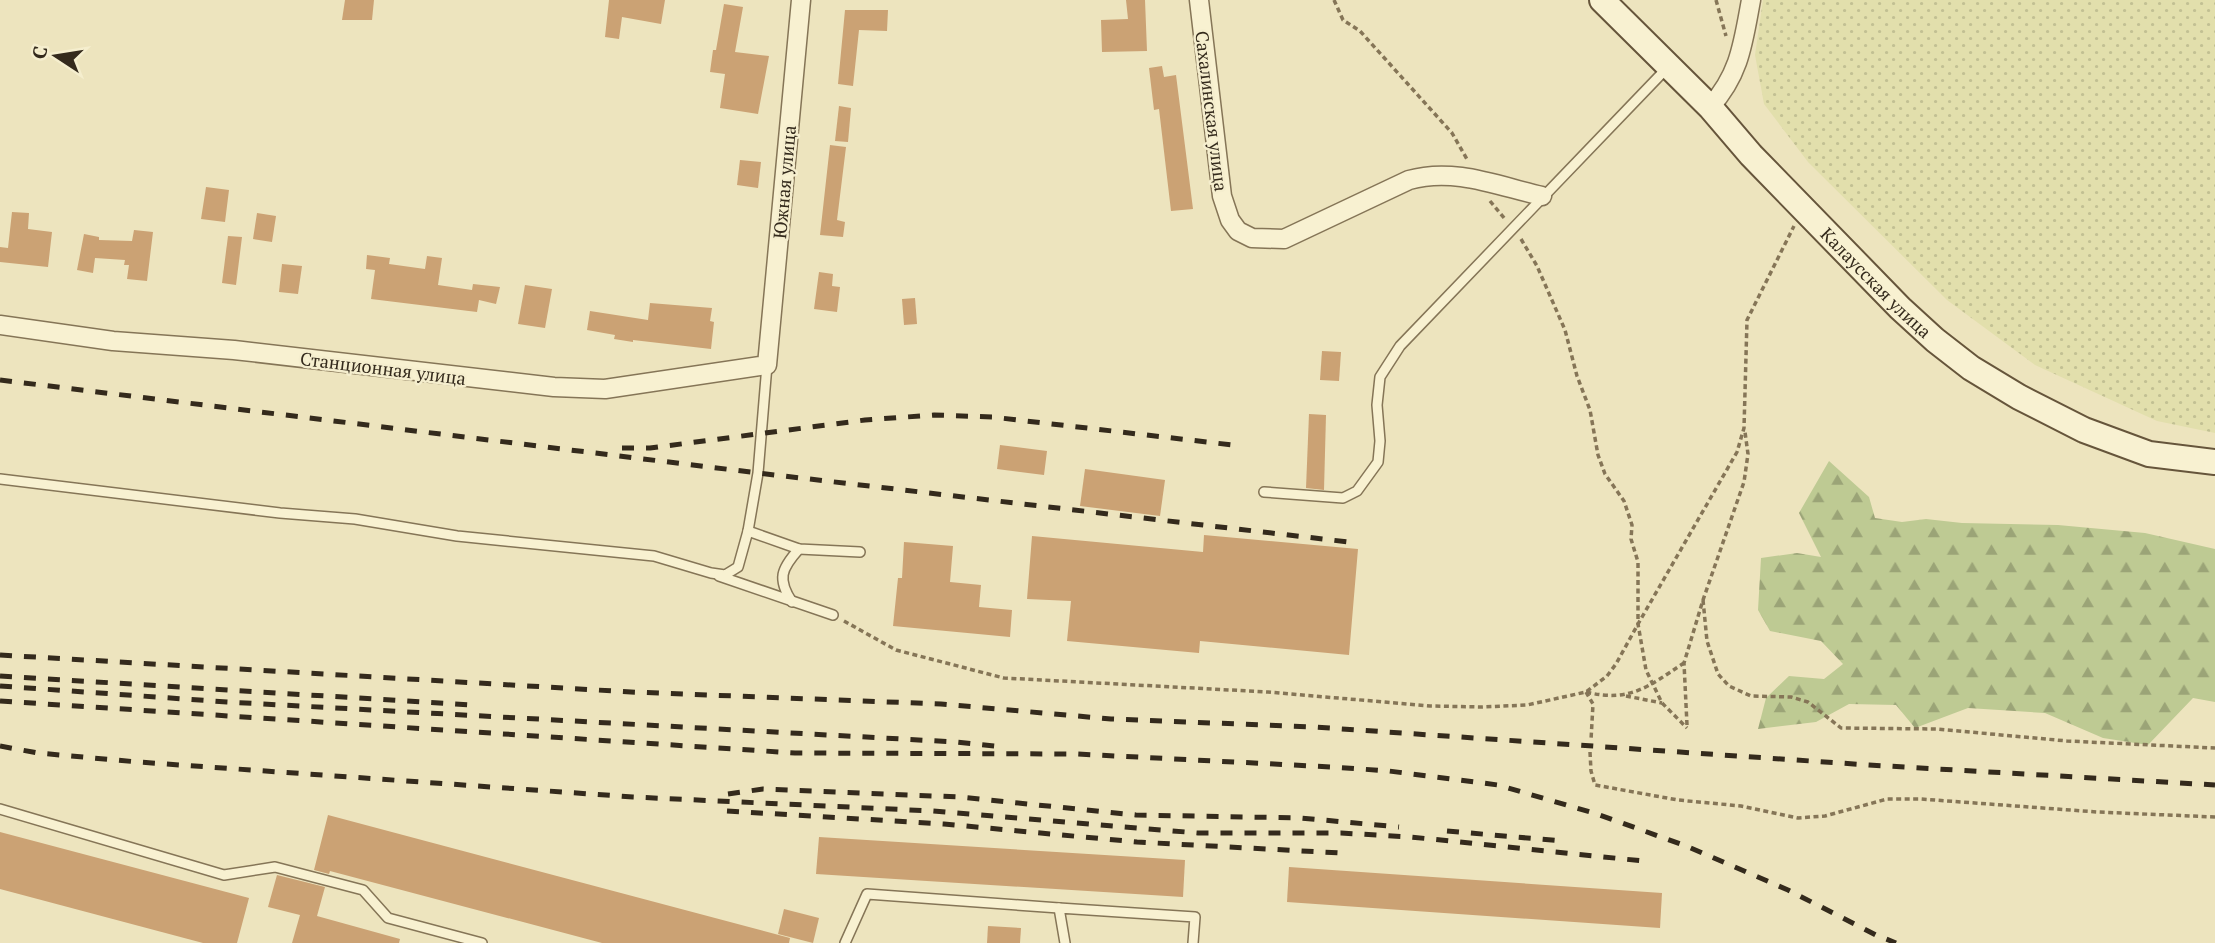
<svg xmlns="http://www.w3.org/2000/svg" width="2215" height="943" viewBox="0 0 2215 943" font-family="'PT Serif',serif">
  <defs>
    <pattern id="farmland-dots" width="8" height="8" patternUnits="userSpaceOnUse" patternTransform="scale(1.75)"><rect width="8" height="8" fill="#e2dfac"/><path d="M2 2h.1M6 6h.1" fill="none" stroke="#c2c093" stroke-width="1.8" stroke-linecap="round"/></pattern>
    <pattern id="forest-firs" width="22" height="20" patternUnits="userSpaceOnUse" patternTransform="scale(1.75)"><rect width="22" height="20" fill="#beca93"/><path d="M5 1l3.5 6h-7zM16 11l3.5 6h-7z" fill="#9ba477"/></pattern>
  </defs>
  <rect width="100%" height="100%" fill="#ede4be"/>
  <polygon fill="url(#farmland-dots)" points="1763,0 2215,0 2215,433 2157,421 2035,365 1947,300 1808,162 1764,104 1755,55"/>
  <polygon fill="url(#forest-firs)" points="1829,461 1869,497 1875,518 1902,522 1926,519 1962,523 2058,525 2145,533 2215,549 2215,702 2193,698 2148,745 2103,738 2045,713 1968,708 1915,728 1896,705 1849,704 1816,722 1758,729 1766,698 1789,676 1824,679 1843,664 1821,641 1770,631 1758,610 1761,558 1797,553 1821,557 1799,513"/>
  <g fill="#cba274">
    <polygon points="345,0 374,0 372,20 342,20"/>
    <polygon points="609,0 665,0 661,24 622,17 619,39 605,37"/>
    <polygon points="1126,0 1145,0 1147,51 1102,52 1101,20 1128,19"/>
    <polygon points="724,4 743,7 735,52 769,56 758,114 720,108 725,74 710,72 713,50 716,50"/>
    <polygon points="845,10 888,10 887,31 859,30 853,86 838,84"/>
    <polygon points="1162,66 1164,77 1176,75 1193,209 1171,211 1159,109 1154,110 1149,68"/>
    <polygon points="839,106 851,108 848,142 835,141"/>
    <polygon points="830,145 846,147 837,220 845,222 843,237 820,235"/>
    <polygon points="740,160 761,162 758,188 737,185"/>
    <polygon points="206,187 229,190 225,222 201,219"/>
    <polygon points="12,212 29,213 28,229 52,232 48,267 0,262 0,247 8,248"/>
    <polygon points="257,213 276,216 272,242 253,239"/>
    <polygon points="134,230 153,232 147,281 127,279 129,265 124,265 125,260 95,258 93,273 77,270 84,234 99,237 99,240 132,241"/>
    <polygon points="228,236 242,237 236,285 222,283"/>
    <polygon points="367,255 390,258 389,264 425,269 427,256 442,258 438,285 472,290 473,284 500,287 496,304 479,300 477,312 371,299 375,270 366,269"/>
    <polygon points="282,264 302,266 298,294 279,292"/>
    <polygon points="819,272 833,274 832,286 840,287 837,312 814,309"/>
    <polygon points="525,285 552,289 545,328 518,324"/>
    <polygon points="915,298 917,324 904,325 902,299"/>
    <polygon points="650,303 712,308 710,321 714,322 711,349 633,340 633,342 614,339 615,335 587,330 590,311 648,320"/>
    <polygon points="1322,351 1341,352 1339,381 1320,380"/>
    <polygon points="1309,414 1326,415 1324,490 1306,488"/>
    <polygon points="1000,445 1047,451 1044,475 997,469"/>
    <polygon points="1085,469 1165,480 1160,516 1080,506"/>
    <polygon points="1204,535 1358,549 1349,655 1200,641 1199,653 1067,641 1071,601 1027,599 1032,536 1203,552"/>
    <polygon points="904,542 953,546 950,582 981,585 979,607 1012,610 1010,637 893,626 898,578 902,578"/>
    <polygon points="328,815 790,938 789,943 602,943 330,871 329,874 314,870"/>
    <polygon points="0,832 249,898 237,943 203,943 0,889"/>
    <polygon points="819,837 1185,860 1183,897 816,874"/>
    <polygon points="1289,867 1662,893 1660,928 1287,902"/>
    <polygon points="277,875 325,887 317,916 400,939 399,943 292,943 300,915 268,907"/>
    <polygon points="784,909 819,918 813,943 778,934"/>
    <polygon points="988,926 1021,928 1020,943 987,943"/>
  </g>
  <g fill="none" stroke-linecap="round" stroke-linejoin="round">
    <g stroke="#857557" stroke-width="12">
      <g id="lane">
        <polyline points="0,479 280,513 355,519 457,536 654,556 711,573 725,575 738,567 748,531 758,473 767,365"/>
        <polyline points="1264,492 1343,498 1357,491 1378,462 1380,441 1377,405 1380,377 1400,346 1668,67"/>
        <polyline points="748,531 799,549 860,552"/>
        <polyline points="719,576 833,615"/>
        <path d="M792 602C777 579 781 569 799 549"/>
        <polyline points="0,809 224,875 275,867 363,890 388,918 482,943"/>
        <polyline points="845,943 867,894 1059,908"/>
        <polyline points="1065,943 1059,908 1195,917 1193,943"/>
      </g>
    </g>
    <g stroke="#857557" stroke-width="21">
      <g id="street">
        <path d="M1199 0 1222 196 1230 220 1238 231 1252 238 1284 239 1409 180C1454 167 1498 186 1542 196"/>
        <path d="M1710 107C1740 74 1743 43 1751 0"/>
        <polyline points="0,325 113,341 234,350 554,387 605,389 767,365 801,0"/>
      </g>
    </g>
    <g stroke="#66553b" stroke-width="28">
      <g id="secondary">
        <path id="s1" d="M1602 0 1710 107 1751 155 1900 308 1935 340 1971 368 2019 397 2084 430 2149 454 2215 462"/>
      </g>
    </g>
    <g stroke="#857557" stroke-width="3.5" stroke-dasharray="5 3.5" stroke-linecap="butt">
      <polyline points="1334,0 1343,20 1360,31 1452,133 1468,161"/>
      <polyline points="1716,0 1726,36"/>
      <polyline points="1490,201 1505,219"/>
      <polyline points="1521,239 1537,266 1565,330 1577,376 1590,410 1598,455 1605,474 1624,501 1632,525 1631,539 1638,562 1638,624 1646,670 1662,703 1687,728"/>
      <polyline points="1703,600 1707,641 1718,674 1729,686 1751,696 1791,697 1808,702 1841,728 1937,729 2067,741 2215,748"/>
      <polyline points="844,621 896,650 1004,678 1268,692 1430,706 1482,707 1527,705 1586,692 1607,676 1616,664 1638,624 1737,452 1744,428 1747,320 1794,226"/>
      <path d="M1586 692C1630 703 1649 686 1684 663"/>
      <polyline points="1586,692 1593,704 1591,740"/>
      <polyline points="1626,696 1662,703"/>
      <polyline points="1687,725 1684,663 1703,600 1744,482 1748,454 1745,432"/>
      <polyline points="1590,752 1591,771 1595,785 1678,800 1741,806 1798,818 1825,816 1887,799 1921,799 2097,812 2215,817"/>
    </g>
    <use href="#lane" stroke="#f8f1d1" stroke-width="9"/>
    <use href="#street" stroke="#f8f1d1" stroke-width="18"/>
    <use href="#secondary" stroke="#f8f1d1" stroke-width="24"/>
    <g stroke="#342a1c" stroke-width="5" stroke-dasharray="12 12" stroke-linecap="butt">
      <polyline points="0,380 758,473 1357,543"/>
      <polyline points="622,448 650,448 865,420 934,415 992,417 1241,446"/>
      <polyline points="0,655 631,692 941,704 1111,719 1314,727 1869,765 2215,785"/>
      <polyline points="0,676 472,705"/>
      <polyline points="0,686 227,702 956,742 1004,747"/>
      <polyline points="0,701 795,753 1077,754 1332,767 1389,771 1498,785 1597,814 1686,846 1788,890 1876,935 1896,943"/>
      <polyline points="0,746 38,753 138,762 633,797 933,811 1198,833 1341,833 1411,837 1643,861"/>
      <polyline points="728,794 763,789 959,797 1136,815 1301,818 1399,827"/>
      <polyline points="727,811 944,824 1137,842 1340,853"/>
      <polyline points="1447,831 1562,841"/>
    </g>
  </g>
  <g text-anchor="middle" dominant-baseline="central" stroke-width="5" stroke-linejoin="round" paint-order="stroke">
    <g font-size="18" fill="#342a1c" stroke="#f5eece">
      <text transform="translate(1212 111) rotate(83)">Сахалинская улица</text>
      <text transform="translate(784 182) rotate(-85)">Южная улица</text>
      <text stroke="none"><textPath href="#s1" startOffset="394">Калаусская улица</textPath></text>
      <text transform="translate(383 368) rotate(7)">Станционная улица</text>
    </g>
  </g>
  <g transform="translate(56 56) rotate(282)" stroke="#f5eece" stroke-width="5" paint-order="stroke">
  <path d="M0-5L12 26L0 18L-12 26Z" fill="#342a1c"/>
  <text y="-10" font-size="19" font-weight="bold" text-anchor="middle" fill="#342a1c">С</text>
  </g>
</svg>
